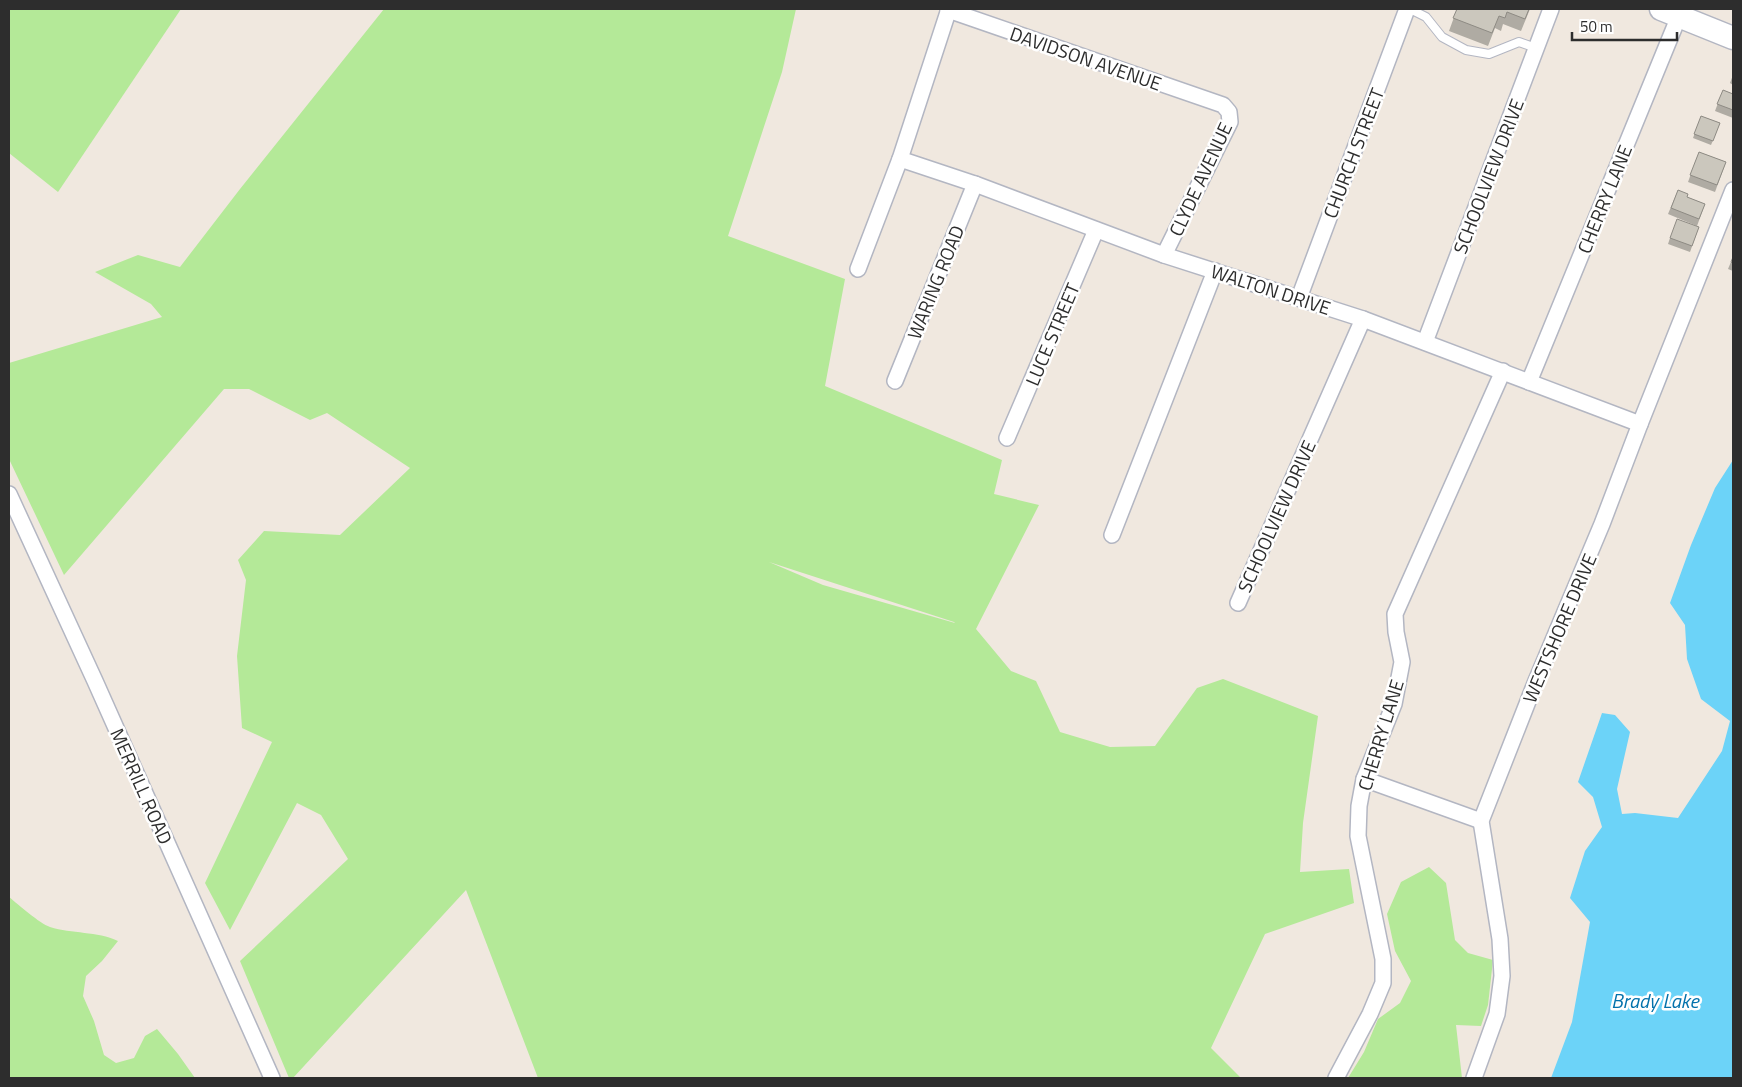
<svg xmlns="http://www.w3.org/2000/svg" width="1742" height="1087" viewBox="0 0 1742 1087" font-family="'Titillium Web',sans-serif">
  <rect width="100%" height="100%" fill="#f0e8df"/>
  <g fill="#b4e998" fill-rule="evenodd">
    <polygon points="9,9 181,9 58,192 9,153"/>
    <path d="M384 9H796L782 72 728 236 845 279 825 386 1002 460 994 494 1039 505 976 629 1011 671 1036 681 1060 732 1110 747 1155 746 1197 688 1223 679 1318 716 1303 823 1300 872 1349 869 1354 903 1265 934 1211 1048 1241 1078H538L466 890 293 1078H289L240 961 348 859 321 815 297 803 230 930 205 883 272 742 242 728 237 656 246 580 238 560 264 531 340 535 410 468 327 413 310 420 249 389H224L64 575 9 459V363L162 317 151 304 95 272 138 255 180 267 240 189ZM769 562 954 622 955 623 823 585Z"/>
    <polygon points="1429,867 1446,883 1455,940 1468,953 1493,960 1488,1005 1481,1026 1456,1025 1462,1078 1348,1078 1364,1052 1378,1019 1400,1003 1411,981 1395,951 1387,914 1401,882"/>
    <path d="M9 897C19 905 39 923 50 927 72 934 97 931 118 941L102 961 86 976 83 996 94 1021 104 1055 116 1063 134 1058 145 1036 157 1029 178 1054 195 1078H9Z"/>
  </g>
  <polygon fill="#6cd3f8" points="1733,460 1733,1078 1551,1078 1572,1022 1590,922 1570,898 1585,851 1602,827 1593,797 1578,782 1602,713 1615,715 1630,732 1617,789 1622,814 1635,813 1678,818 1722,751 1730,721 1701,699 1687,659 1685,625 1670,603 1691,545 1715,488"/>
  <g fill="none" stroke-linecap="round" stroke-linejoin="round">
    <g stroke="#b3b6c2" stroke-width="10">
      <polyline id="lane" points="1410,9 1426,17 1442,37 1466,50 1489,54 1519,42 1536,48"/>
    </g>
    <g stroke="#b3b6c2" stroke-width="18">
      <g id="street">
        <polyline points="948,10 1223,105 1229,112 1230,122 1164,255"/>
        <polyline points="900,159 975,184 1164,255 1363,319 1640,424"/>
        <polyline points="858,269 900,159 949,9"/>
        <polyline points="1299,298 1407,9"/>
        <polyline points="1425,342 1551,9"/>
        <polyline points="895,381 975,184"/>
        <polyline points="1529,382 1679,16"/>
        <polyline points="1007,438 1096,230"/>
        <polyline points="9,494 95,681 272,1078"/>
        <polyline points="1112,535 1215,271"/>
        <polyline points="1238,603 1363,319"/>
        <polyline points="1364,779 1481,821"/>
        <polyline points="1336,1078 1370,1014 1383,983 1383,959 1358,836 1359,806 1364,779 1394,704 1402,662 1396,632 1395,614 1503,371"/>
        <polyline points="1474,1078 1497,1014 1502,976 1500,939 1481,821 1536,681 1602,524 1640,424 1733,190"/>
      </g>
    </g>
    <g stroke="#b3b6c2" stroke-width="25">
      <polyline id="secondary" points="1661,9 1733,38"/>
    </g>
    <use href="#lane" stroke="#fff" stroke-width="8"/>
    <use href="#street" stroke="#fff" stroke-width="15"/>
    <use href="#secondary" stroke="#fff" stroke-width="22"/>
  </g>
  <g fill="#afaba3">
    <polygon points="1457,9 1530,9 1521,31 1503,24 1501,31 1495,28 1488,46 1449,31"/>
    <polygon points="1733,75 1733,85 1730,83"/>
    <polygon points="1723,90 1733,94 1733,118 1715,111"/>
    <polygon points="1701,116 1720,123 1711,145 1693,138"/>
    <polygon points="1699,152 1726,162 1715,192 1688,182"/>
    <polygon points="1678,190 1687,197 1705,204 1697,226 1668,214"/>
    <polygon points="1699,227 1690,252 1668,244 1670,238"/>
    <polygon points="1733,257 1733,271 1728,269"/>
  </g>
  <g fill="#cbc7bd" stroke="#8e8b84">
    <polygon points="1457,9 1529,9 1525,19 1507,12 1505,18 1499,16 1492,33 1453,18"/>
    <polygon points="1723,90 1733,94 1733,110 1717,104"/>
    <polygon points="1701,116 1720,123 1713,141 1694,134"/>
    <polygon points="1699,152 1726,162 1717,185 1690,175"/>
    <polygon points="1678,190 1688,194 1687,197 1705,204 1699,219 1671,208"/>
    <polygon points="1677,219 1699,227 1692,246 1670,238"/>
    <polygon points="1733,257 1733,264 1731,262"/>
  </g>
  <g text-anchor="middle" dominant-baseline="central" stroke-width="5" stroke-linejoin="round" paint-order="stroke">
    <g font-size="19" fill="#2d2d2d" stroke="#fff">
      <text transform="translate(1086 58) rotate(19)">DAVIDSON AVENUE</text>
      <text transform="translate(1353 153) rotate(-69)">CHURCH STREET</text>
      <text transform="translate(1488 176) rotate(-69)">SCHOOLVIEW DRIVE</text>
      <text transform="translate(1200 179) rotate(-65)">CLYDE AVENUE</text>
      <text transform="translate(1604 199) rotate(-68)">CHERRY LANE</text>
      <text transform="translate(935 282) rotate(-68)">WARING ROAD</text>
      <text transform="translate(1271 289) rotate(18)">WALTON DRIVE</text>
      <text transform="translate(1052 334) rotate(-67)">LUCE STREET</text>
      <text transform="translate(1276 516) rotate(-66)">SCHOOLVIEW DRIVE</text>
      <text transform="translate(1559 628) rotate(-67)">WESTSHORE DRIVE</text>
      <text transform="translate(1380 735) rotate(-73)">CHERRY LANE</text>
      <text transform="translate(142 786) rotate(66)">MERRILL ROAD</text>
    </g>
    <g font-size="20" font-style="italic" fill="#0372ac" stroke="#fff">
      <text x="1655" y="1000">Brady Lake</text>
    </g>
  </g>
  <rect width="1742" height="1087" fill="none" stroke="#2d2d2d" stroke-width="20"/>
  <path d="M1572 32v8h105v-8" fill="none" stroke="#2d2d2d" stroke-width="2.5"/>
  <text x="1580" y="32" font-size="15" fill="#2d2d2d" stroke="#ffffff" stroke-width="4" paint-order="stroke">50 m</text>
</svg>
